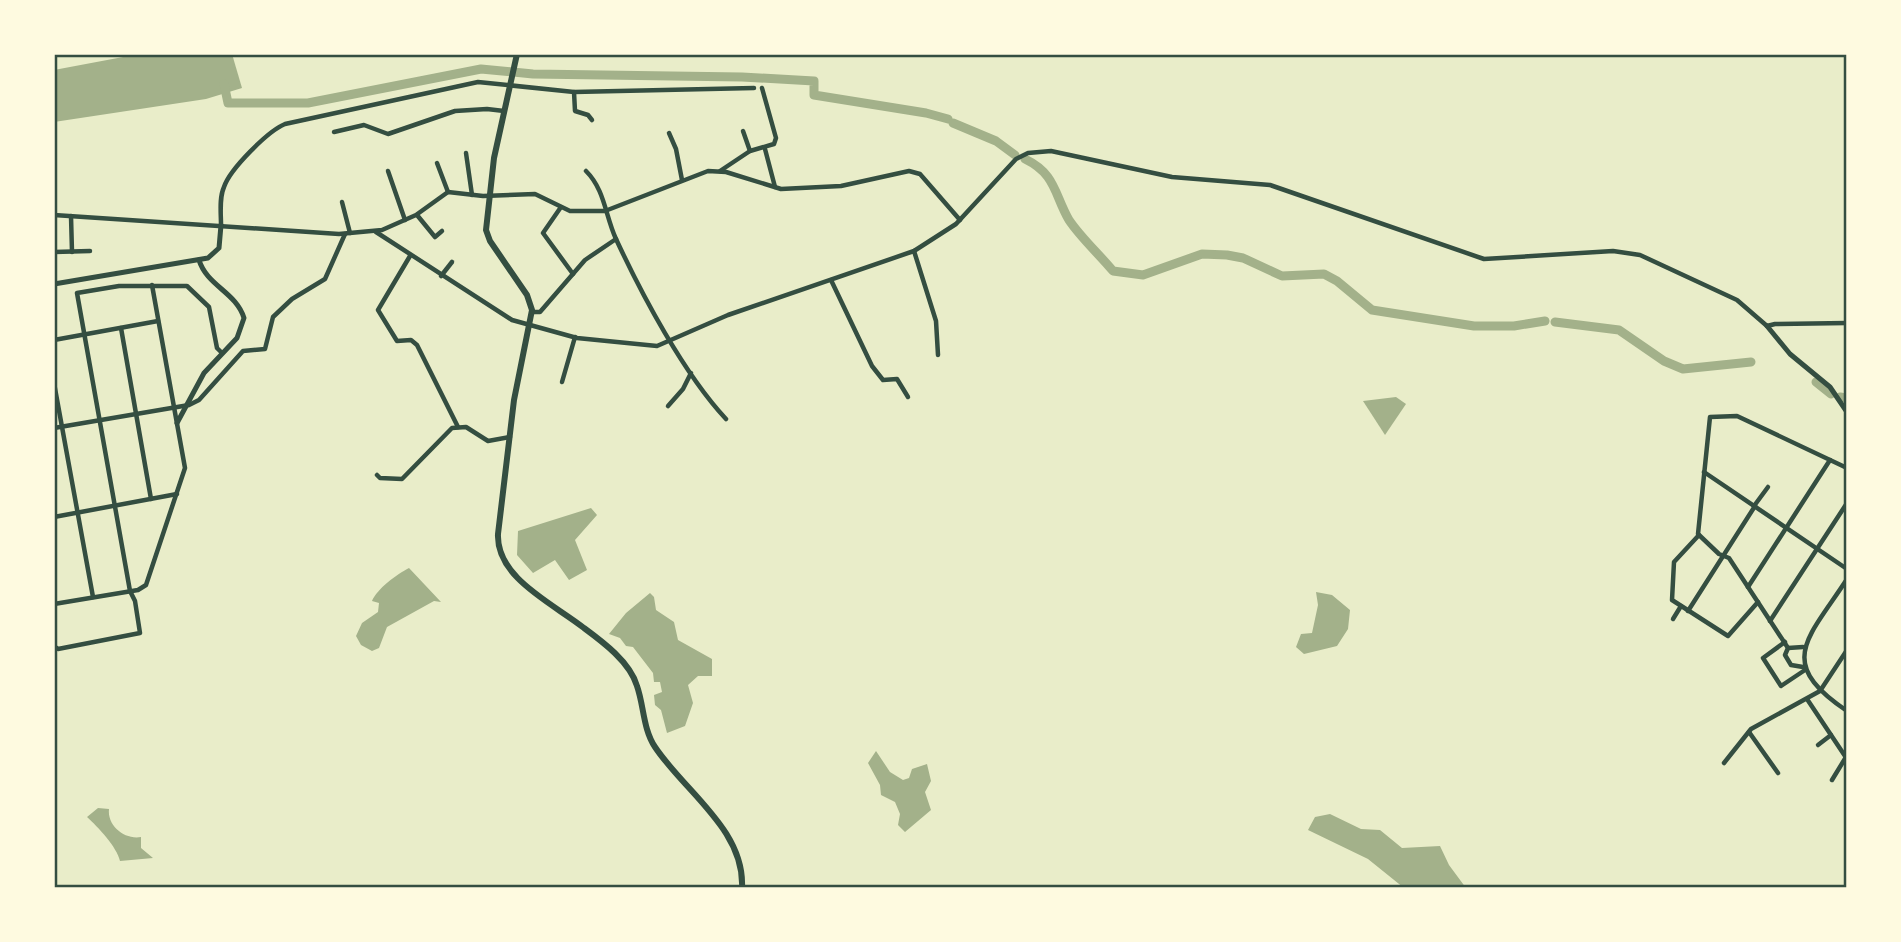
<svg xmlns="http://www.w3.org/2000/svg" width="1901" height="942" viewBox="0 0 1901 942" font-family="Lora,serif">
  <rect width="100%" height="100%" fill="#e9edc9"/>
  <g fill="#a3b18a">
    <polygon points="139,54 232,54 242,88 206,99 54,122 54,70"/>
    <polygon points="1396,397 1406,404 1385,435 1363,401"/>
    <polygon points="591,508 597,515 575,540 587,570 569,580 555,560 533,573 517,555 518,531"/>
    <path d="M409 568 441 602 434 601 387 627 379 648 372 651 361 645 356 636 362 623 378 612 379 603 372 601C377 589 397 574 409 568Z"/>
    <polygon points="1316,592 1332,595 1350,610 1348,629 1337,646 1304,654 1296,647 1301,634 1312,633 1318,605"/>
    <polygon points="650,593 654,597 656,610 674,622 678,640 712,659 712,676 698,676 688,685 693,703 685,726 667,733 661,710 655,705 654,695 662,692 660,682 654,682 653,673 633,647 626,646 620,638 609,634 626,613"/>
    <polygon points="876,751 890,772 903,780 909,778 912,769 927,764 931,781 925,792 931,810 905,832 898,825 900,814 895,802 881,795 880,785 868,763"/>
    <path d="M98 808 109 809C107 826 125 840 141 837V848L153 858 120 861C117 847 98 827 87 817Z"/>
    <polygon points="1330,814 1361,829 1380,830 1402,848 1440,846 1449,865 1466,888 1404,888 1368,859 1308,830 1315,817"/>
  </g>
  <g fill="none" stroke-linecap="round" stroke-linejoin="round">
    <g stroke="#a3b18a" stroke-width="9">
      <polyline points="224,84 228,103 308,103 481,69 533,74 742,77 814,81 814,95 926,113 948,119"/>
      <polyline points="953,123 996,141 1015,155"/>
      <path d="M1025 159C1056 174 1054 194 1069 220 1081 238 1099 254 1113 271L1143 275 1202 254 1227 255 1243 258 1282 276 1324 274 1337 281 1372 310 1474 326H1514L1545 321"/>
      <polyline points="1555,322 1619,330 1664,361 1683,369 1751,362"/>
      <polyline points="1816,382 1831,394"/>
      <polyline points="1840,397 1847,398"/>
    </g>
    <g stroke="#344e41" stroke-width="4.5">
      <polyline points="574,92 575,111 588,115 592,120"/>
      <polyline points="743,131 750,151"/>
      <polyline points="334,132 364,125 388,134 455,111 487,109 504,111"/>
      <polyline points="669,133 676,149 682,180"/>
      <polyline points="765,149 775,187"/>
      <polyline points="466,153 472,195"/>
      <polyline points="437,163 448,192"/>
      <polyline points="388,171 405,220"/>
      <path d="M586 171C605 190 605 215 616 239 642 295 684 374 726 419"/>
      <polyline points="720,171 750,151 774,144 776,138 762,88"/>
      <polyline points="342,202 350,233"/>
      <polyline points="561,207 543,233 573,274"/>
      <polyline points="54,215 339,234 382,230 416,215 448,192 483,196 535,194 570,211 605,211 708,171 726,172 781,189 841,186 909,171 920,174 960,220"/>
      <polyline points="417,215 435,237 442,231"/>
      <polyline points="71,216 72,252"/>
      <path d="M221 225C221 213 219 198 224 187 230 169 268 131 285 124L478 82 574 92 754 88"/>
      <polyline points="376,232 512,320 577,338 657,346 728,315 914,251 956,224 1016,159 1028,153 1051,151 1172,177 1270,185 1484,259 1613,251 1640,255 1737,300 1767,326 1775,324 1847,323"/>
      <polyline points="914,251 936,321 938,355"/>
      <polyline points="54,252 90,251"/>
      <polyline points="410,256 378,310 397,341 411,340 417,345 458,427"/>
      <polyline points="441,276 452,262"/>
      <polyline points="831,280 872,366 883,380 897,379 908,397"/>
      <polyline points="532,312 540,312 585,260 616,239"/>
      <polyline points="121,328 151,499"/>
      <polyline points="54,340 158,321"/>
      <polyline points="562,382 575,337"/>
      <polyline points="54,383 93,597"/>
      <polyline points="668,406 683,389 691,373"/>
      <polyline points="54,428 189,405 199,400 243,351 265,349 273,317 292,299 325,279 345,234"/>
      <polyline points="1704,472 1847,569"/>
      <polyline points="377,475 380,478 402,479 452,428 466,427 488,441 510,437"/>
      <polyline points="1754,506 1768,487"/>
      <polyline points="54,517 177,494"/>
      <polyline points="1699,535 1674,562 1672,600 1728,636 1758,602"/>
      <path d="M1847 579C1809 638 1774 662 1847 711"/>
      <polyline points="1748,587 1830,460"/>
      <polyline points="54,604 138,590 146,585 185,468 152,285"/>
      <polyline points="1688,611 1755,506"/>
      <polyline points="1673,619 1681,606"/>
      <polyline points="1770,621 1847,503"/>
      <polyline points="1785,642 1763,658 1781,686 1805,670"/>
      <polyline points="54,646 58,649 140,633 135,601 130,591 77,293 119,286 187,286 209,307 217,348 222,353"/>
      <polyline points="1788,648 1803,647"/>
      <polyline points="1803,667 1791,665 1785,655 1788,648 1729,558 1719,554 1698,534 1710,417 1737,416 1847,468"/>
      <polyline points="1807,699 1847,759"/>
      <polyline points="1749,732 1778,773"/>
      <polyline points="1818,745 1831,735"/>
      <polyline points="1724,763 1751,729 1820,691 1847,650"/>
      <polyline points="1832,780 1846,757"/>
    </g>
    <g stroke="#344e41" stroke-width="5">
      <polyline points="54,284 208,258 219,248 221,225"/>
      <polyline points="1767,326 1790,354 1830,387 1847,412"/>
      <path d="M177 423 204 373 237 338 244 318C236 292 207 286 199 260"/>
    </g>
    <path stroke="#344e41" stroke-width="6" d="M517 54 494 158 486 230 490 241 527 295 532 310 514 400 498 534C496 578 554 604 584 628 603 642 630 662 637 686 644 706 643 729 655 747 685 792 745 830 742 888"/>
  </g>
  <rect width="1901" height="942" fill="none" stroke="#fefae0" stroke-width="112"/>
  <rect x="56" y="56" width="1789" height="830" fill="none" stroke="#344e41" stroke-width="2.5"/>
</svg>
